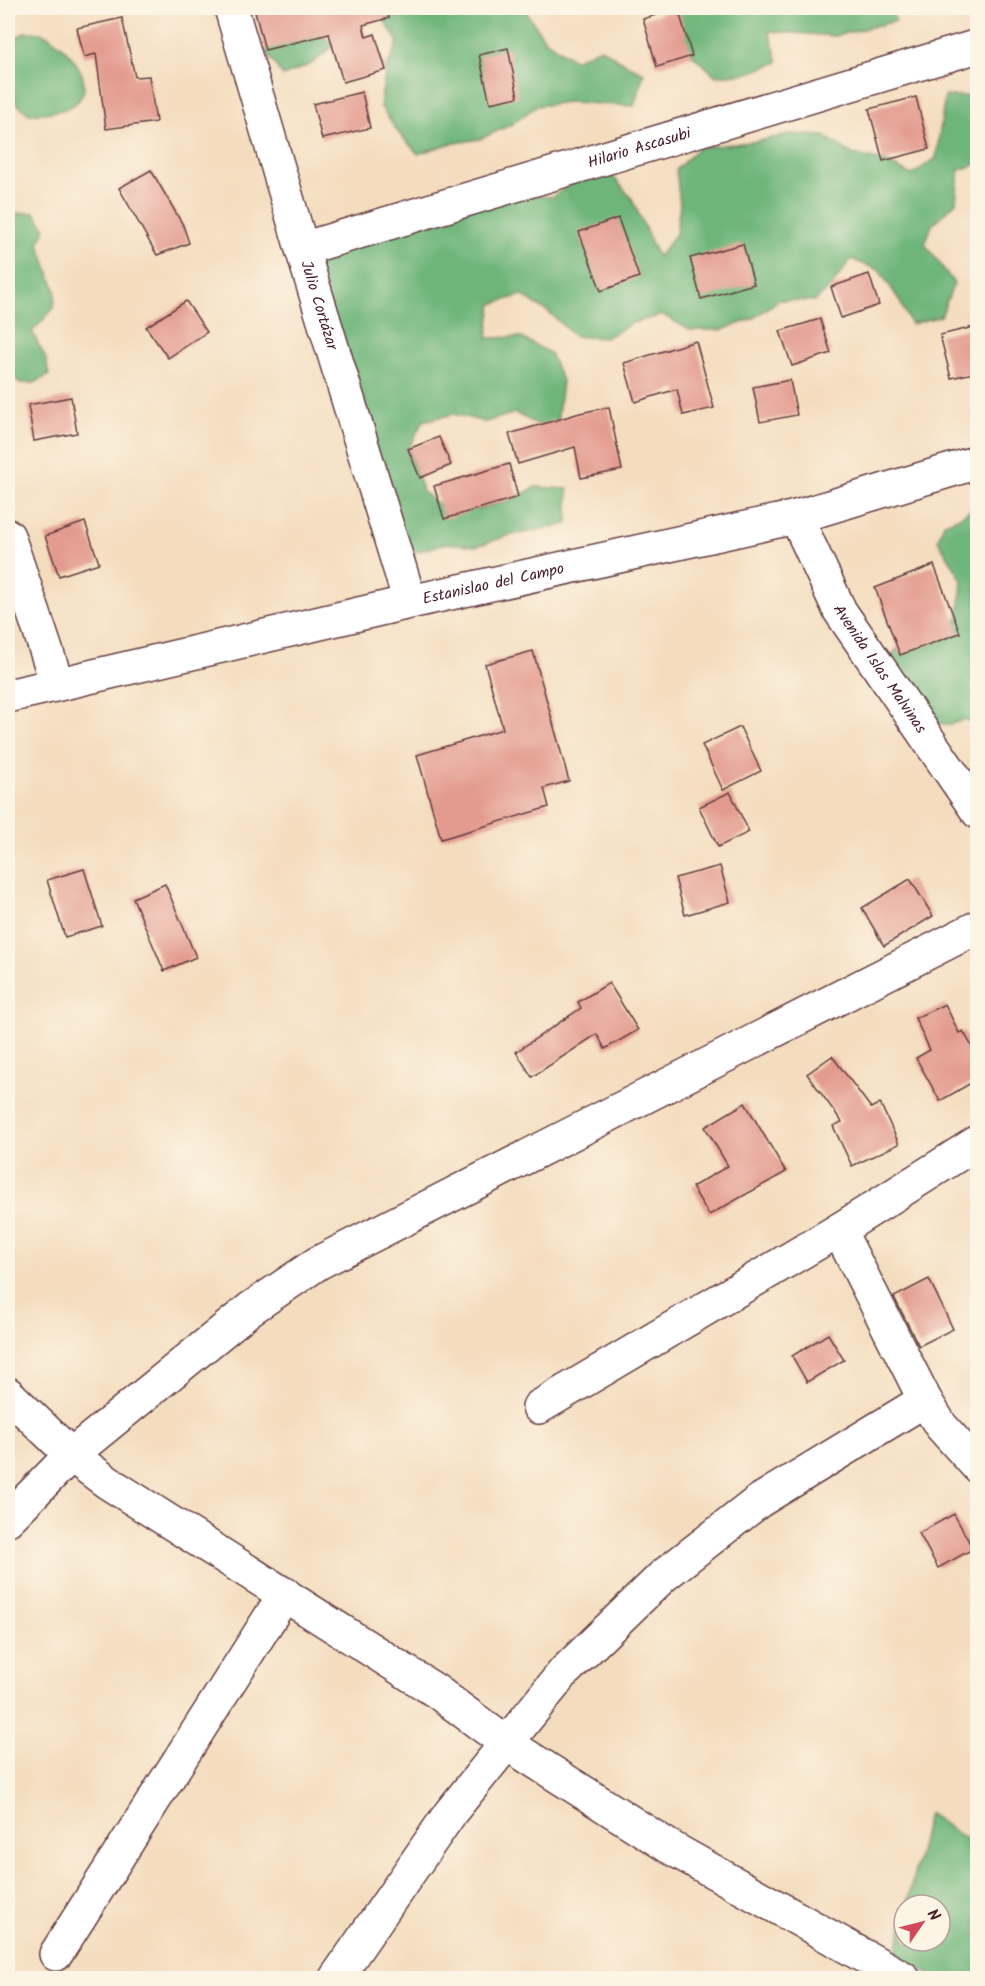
<svg xmlns="http://www.w3.org/2000/svg" width="985" height="1986" viewBox="0 0 985 1986" font-family="Kalam,sans-serif">
  <rect width="100%" height="100%" fill="#fcf5e5"/>
  <filter id="ink" filterUnits="userSpaceOnUse"><feTurbulence type="fractalNoise" baseFrequency=".0167" numOctaves="2"/><feDisplacementMap in="SourceGraphic" scale="12" xChannelSelector="R" yChannelSelector="G"/><feConvolveMatrix kernelMatrix="1 2 1 2 8 2 1 2 1" color-interpolation-filters="sRGB"/></filter>
  <filter id="wash" filterUnits="userSpaceOnUse"><feTurbulence type="fractalNoise" baseFrequency=".008" numOctaves="4" result="noise"/><feDisplacementMap in="SourceGraphic" scale="24" xChannelSelector="R" yChannelSelector="G"/><feGaussianBlur stdDeviation="1.35" result="paint"/><feColorMatrix in="noise" values="0 0 0 0 0 0 0 0 0 0 0 0 0 0 0 0 0 1.4 0 .05"/><feComposite in="paint" operator="in"/></filter>
  <g filter="url(#wash)">
    <rect width="100%" height="100%" fill="#f4ddbf"/>
    <g fill="#6eb57a" stroke="#5c6a52" stroke-width="1.5">
      <polygon points="322,8 347,8 331,30 322,35 333,46 313,63 283,76 265,50 277,41 306,29"/>
      <polygon points="370,8 525,8 526,12 545,40 574,60 601,48 629,66 644,73 634,106 568,102 537,106 510,125 480,139 449,144 418,154 397,131 380,105 386,70 398,42 383,18"/>
      <polygon points="678,8 890,8 896,21 834,36 769,31 778,62 749,73 716,76 678,42"/>
      <path d="M25 32C31 32 39 32 44 34 63 43 98 79 78 101 66 113 45 113 29 114L14 101 8 87V51L12 41Z"/>
      <polygon points="945,96 977,96 977,164 959,170 956,202 932,225 925,244 954,283 941,316 911,324 898,298 879,270 851,259 831,287 815,301 779,300 752,319 722,330 690,330 663,315 632,323 605,338 574,336 550,313 522,295 492,304 487,338 520,337 550,353 562,381 558,415 558,448 539,425 515,413 485,422 454,414 423,421 408,450 423,492 449,512 479,509 518,497 535,487 568,489 568,524 507,536 477,546 446,543 416,552 390,536 315,267 335,244 520,195 552,197 579,179 611,174 632,199 658,257 676,234 680,204 676,170 698,148 759,141 791,134 824,136 852,154 883,161 912,175 936,158"/>
      <polygon points="19,213 35,213 45,228 39,244 56,292 54,308 32,332 46,359 49,375 34,383 19,383 8,369 8,309 14,294 13,278 8,270 8,219"/>
      <polygon points="977,505 977,726 965,719 949,725 933,722 888,659 899,647 950,630 959,616 962,580 938,540 944,523 958,518"/>
      <polygon points="928,1813 977,1847 977,1978 938,1978 895,1958 904,1920 904,1941 940,1941 940,1905 907,1905"/>
    </g>
    <g id="blocks">
      <g fill="#e39b8f">
        <polygon points="254,8 387,8 389,18 363,25 366,37 375,34 386,70 343,82 329,34 265,50"/>
        <polygon points="678,8 692,56 657,67 643,19"/>
        <polygon points="122,18 135,77 149,76 156,122 106,129 96,54 84,57 77,28"/>
        <polygon points="508,48 518,97 490,103 479,55"/>
        <polygon points="362,92 370,128 322,139 313,104"/>
        <polygon points="916,97 929,149 883,161 869,109"/>
        <polygon points="151,170 183,225 189,243 157,255 119,188"/>
        <polygon points="618,218 639,277 601,291 579,232"/>
        <polygon points="743,244 754,284 701,299 690,258"/>
        <polygon points="869,274 879,305 841,318 831,287"/>
        <polygon points="186,301 207,332 168,358 146,327"/>
        <polygon points="820,319 831,353 792,366 780,331"/>
        <polygon points="978,326 978,372 951,378 940,335"/>
        <polygon points="696,341 714,408 683,415 677,389 635,402 624,363"/>
        <polygon points="790,380 797,415 760,422 753,387"/>
        <polygon points="71,397 77,433 34,441 28,405"/>
        <polygon points="609,407 622,470 581,478 575,447 518,464 509,434 580,413"/>
        <polygon points="439,437 451,465 420,478 408,449"/>
        <polygon points="509,464 518,497 444,519 434,486"/>
        <polygon points="85,522 99,563 59,576 45,536"/>
        <polygon points="934,565 960,633 900,655 875,588"/>
        <polygon points="533,651 569,781 544,788 549,807 441,839 417,755 503,729 485,664"/>
        <polygon points="740,727 761,771 723,790 702,745"/>
        <polygon points="730,792 749,832 718,847 699,807"/>
        <polygon points="720,866 730,902 685,915 675,878"/>
        <polygon points="84,869 102,926 65,937 47,880"/>
        <polygon points="910,879 933,916 884,946 862,908"/>
        <polygon points="165,884 196,957 164,971 133,898"/>
        <polygon points="609,983 638,1030 605,1049 597,1034 532,1077 516,1052 581,1008 578,1002"/>
        <polygon points="945,1004 959,1033 963,1031 978,1057 978,1079 940,1101 916,1058 930,1050 915,1018"/>
        <polygon points="832,1056 871,1108 880,1103 899,1144 852,1166 833,1126 842,1122 807,1074"/>
        <polygon points="745,1103 786,1172 709,1215 692,1187 728,1166 705,1127"/>
        <polygon points="929,1279 953,1329 919,1346 894,1297"/>
        <polygon points="828,1334 844,1360 807,1382 792,1356"/>
        <polygon points="954,1514 973,1549 938,1568 919,1533"/>
      </g>
    </g>
  </g>
  <g filter="url(#ink)">
    <use href="#blocks" fill-opacity="0" stroke="#643c41" stroke-width="1.5"/>
    <g fill="none" stroke-linecap="round" stroke-linejoin="round">
      <g stroke="#643c41" stroke-width="36">
        <g id="minor">
          <path id="s1" d="M231 8 302 249 410 602"/>
          <path id="s2" d="M302 249 978 46"/>
          <path id="s3" d="M796 517 840 611 978 812"/>
          <polyline points="8,536 57,683"/>
          <path id="s4" d="M8 696 410 602 796 517 978 462"/>
          <polyline points="839,1230 925,1400 941,1426 978,1467"/>
          <polyline points="8,1394 71,1455 107,1482 436,1691 506,1743 668,1846 903,1978"/>
          <polyline points="539,1407 839,1230 978,1142"/>
          <polyline points="8,1519 71,1455 250,1309 318,1263 978,927"/>
          <polyline points="56,1954 285,1594"/>
          <polyline points="336,1978 451,1812 564,1672 663,1576 759,1501 925,1400"/>
        </g>
      </g>
      <use href="#minor" stroke="#fff" stroke-width="33"/>
    </g>
  </g>
  <g text-anchor="middle" dominant-baseline="central" stroke-width="5" stroke-linejoin="round" paint-order="stroke">
    <g font-size="16" fill="#4a1f2b" stroke="#fcf5e5">
      <text stroke="none"><textPath href="#s2" startOffset="352">Hilario Ascasubi</textPath></text>
      <text stroke="none"><textPath href="#s1" startOffset="310">Julio Cortázar</textPath></text>
      <text stroke="none"><textPath href="#s4" startOffset="498">Estanislao del Campo</textPath></text>
      <text stroke="none"><textPath href="#s3" startOffset="174">Avenida Islas Malvinas</textPath></text>
    </g>
  </g>
  <rect width="985" height="1986" fill="none" stroke="#fcf5e5" stroke-width="30"/>
  <g transform="translate(922 1923) rotate(55)"><circle r="28" fill="#fcf5e5" stroke="#b59f9b" stroke-width="1.5"/>
  <path d="M0-4.5L10 22L0 15L-10 22Z" fill="#d1495b"/>
  <text y="-9" font-size="16" font-weight="bold" text-anchor="middle" fill="#4a1f2b">N</text>
  </g>
</svg>
